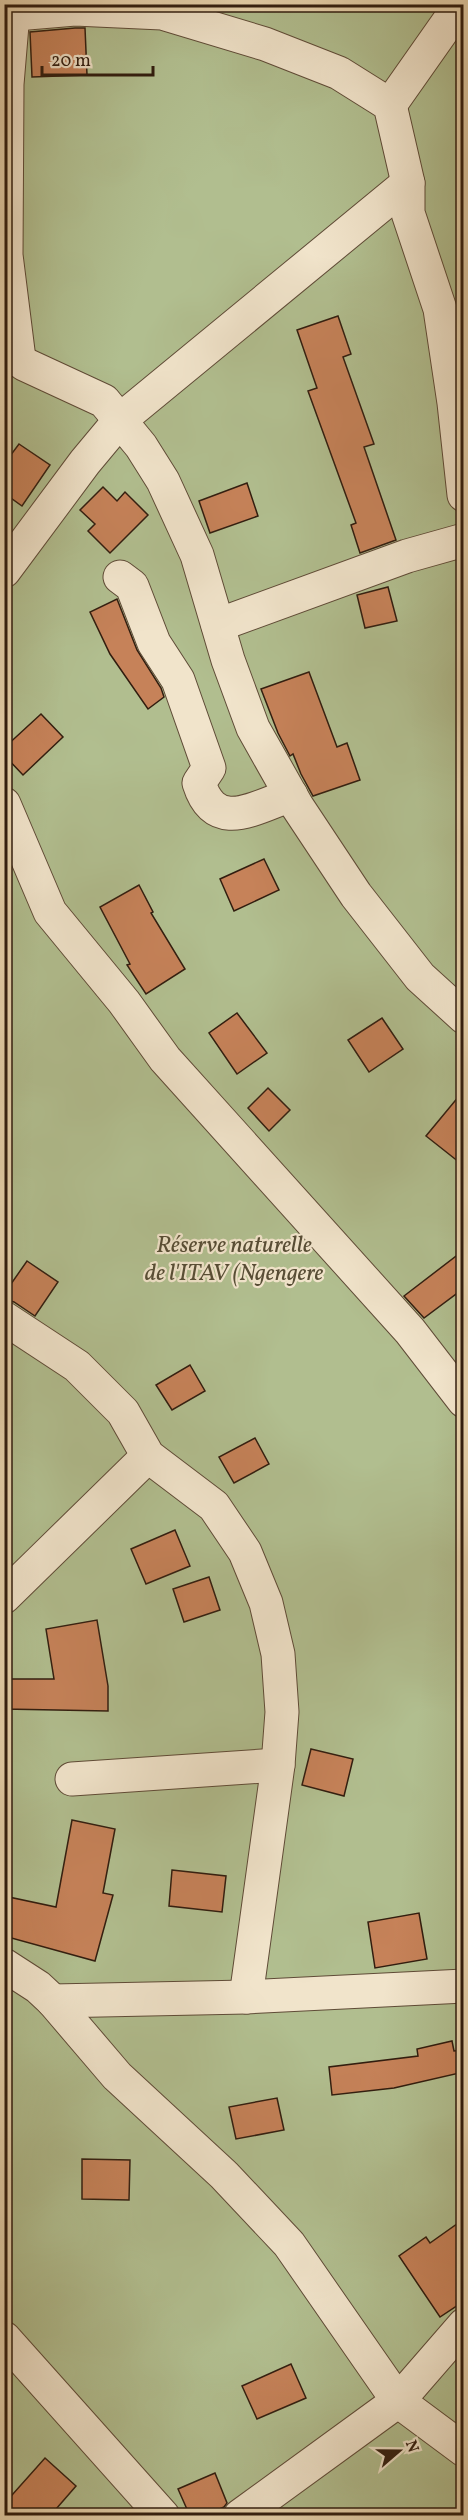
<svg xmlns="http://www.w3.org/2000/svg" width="468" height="2520" viewBox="0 0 468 2520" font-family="Vollkorn,serif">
  <rect width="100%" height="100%" fill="#e9d5af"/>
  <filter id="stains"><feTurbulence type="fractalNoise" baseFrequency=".00333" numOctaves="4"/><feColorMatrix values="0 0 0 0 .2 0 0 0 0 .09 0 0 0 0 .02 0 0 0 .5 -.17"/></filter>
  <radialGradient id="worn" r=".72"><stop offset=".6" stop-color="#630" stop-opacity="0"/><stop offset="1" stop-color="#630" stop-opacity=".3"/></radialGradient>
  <rect fill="#b1be8f" stroke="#716e4f" stroke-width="1.5" x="5" y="5" width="458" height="2510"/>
  <g fill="#c68259" stroke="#311d0f" stroke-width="1.5">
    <polygon points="75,28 85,28 87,75 32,77 30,32"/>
    <polygon points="338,316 351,354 343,357 374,444 364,447 396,540 360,553 351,525 356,523 308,391 317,388 297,330"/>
    <polygon points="19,444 50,465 22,506 4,493 4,464"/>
    <polygon points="247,483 258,516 210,533 199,501"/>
    <polygon points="103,487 117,501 125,492 148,515 110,553 88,531 95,524 80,510"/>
    <polygon points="388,587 397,621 365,628 357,595"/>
    <polygon points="117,599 137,650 161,688 164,697 148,709 110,654 90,612"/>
    <polygon points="309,672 337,747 347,743 360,780 313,796 301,774 293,754 290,756 278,733 261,689"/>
    <polygon points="41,714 63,737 23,775 4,755 4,748"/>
    <polygon points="264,859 279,890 234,911 220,879"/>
    <polygon points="139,885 153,912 151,913 185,969 146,994 127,965 130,964 100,907"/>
    <polygon points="237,1013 267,1053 237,1074 209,1033"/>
    <polygon points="382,1018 403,1049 369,1072 348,1040"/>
    <polygon points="268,1088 290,1110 269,1131 248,1108"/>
    <polygon points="464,1090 464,1166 426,1136"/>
    <polygon points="464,1250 464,1288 424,1318 404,1296"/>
    <polygon points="27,1261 58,1282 35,1316 14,1302 4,1299 4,1294"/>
    <polygon points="190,1365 205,1391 172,1410 156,1385"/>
    <polygon points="255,1438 269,1464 234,1483 219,1457"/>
    <polygon points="175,1530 190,1566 146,1584 131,1549"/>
    <polygon points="209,1577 220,1610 184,1622 173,1589"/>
    <polygon points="97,1620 108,1686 108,1711 4,1709 4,1679 54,1679 46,1629"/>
    <polygon points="311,1749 353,1759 344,1796 302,1785"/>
    <polygon points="72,1820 115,1829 103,1893 113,1895 95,1961 4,1936 4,1896 56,1907"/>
    <polygon points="172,1870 226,1876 222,1912 169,1906"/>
    <polygon points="419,1913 427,1959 375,1968 368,1922"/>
    <polygon points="452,2041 454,2051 464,2050 464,2072 394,2088 332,2095 329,2067 418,2056 417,2049"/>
    <polygon points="277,2098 284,2130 236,2139 229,2107"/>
    <polygon points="82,2159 130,2160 129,2200 82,2199"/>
    <polygon points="464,2219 464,2301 440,2317 399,2256 426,2237 430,2243"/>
    <polygon points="291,2364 306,2398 257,2419 242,2386"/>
    <polygon points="45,2458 76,2486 50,2516 4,2516 4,2504"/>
    <polygon points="215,2473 227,2503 224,2507 204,2516 190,2516 178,2489"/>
  </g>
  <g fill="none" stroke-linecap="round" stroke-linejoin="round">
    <g stroke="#5f4b37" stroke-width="35">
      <g id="minor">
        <polyline points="13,13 7,84 6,255 19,359"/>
        <polyline points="4,15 75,9 162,13 265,44 339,73 390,105 408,183 408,213 440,309 454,403 464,495"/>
        <polyline points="390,105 461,4"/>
        <polyline points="4,360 19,359 24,364 104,401 141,446 163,481 197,555 228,660 253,728 297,806 356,895 420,977 464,1017"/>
        <polyline points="4,571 85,462 120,420 408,183"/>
        <path d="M120 577 132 586 154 643 178 680 209 768 199 783C215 834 254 808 291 795"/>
        <polyline points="218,625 407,556 464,540"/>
        <polyline points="4,804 50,912 124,1002 165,1059 410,1331 464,1401"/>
        <polyline points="4,1318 77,1366 123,1412 148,1456 214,1506 245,1552 266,1603 278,1654 282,1712 278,1765 246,1997"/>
        <polyline points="4,1597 148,1456"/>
        <polyline points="72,1779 278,1765"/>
        <polyline points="4,1965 38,1987 53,2001 117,2076 224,2175 289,2244 398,2401 464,2450"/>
        <polyline points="53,2001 246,1997 464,1986"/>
        <polyline points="4,2338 163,2516"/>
        <polyline points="240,2516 398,2401 464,2325"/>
      </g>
    </g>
    <use href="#minor" stroke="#f1e4cb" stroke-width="33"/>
  </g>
  <g text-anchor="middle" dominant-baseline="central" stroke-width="4.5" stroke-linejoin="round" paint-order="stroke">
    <g font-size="24" font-style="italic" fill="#574d35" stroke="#f1e4cb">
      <text x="234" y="1246">Réserve naturelle<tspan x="234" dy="28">de l'ITAV (Ngengere</tspan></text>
    </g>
  </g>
  <rect width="468" height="2520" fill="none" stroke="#e9d5af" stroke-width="24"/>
  <rect x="6" y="6" width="456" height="2508" fill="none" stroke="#311d0f" stroke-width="3"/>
  <rect x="12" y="12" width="444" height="2496" fill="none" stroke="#311d0f" stroke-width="1.5"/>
  <g transform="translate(399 2451) rotate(70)" stroke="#f1e4cb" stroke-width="4.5" paint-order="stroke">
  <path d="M0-4.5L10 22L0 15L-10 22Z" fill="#311d0f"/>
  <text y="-9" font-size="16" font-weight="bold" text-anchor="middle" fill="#311d0f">N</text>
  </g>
  <path d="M42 66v9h111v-9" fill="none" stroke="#311d0f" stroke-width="3"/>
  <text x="51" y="66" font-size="18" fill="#311d0f" stroke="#f1e4cb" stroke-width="4.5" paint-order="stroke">20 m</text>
  <rect width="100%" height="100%" filter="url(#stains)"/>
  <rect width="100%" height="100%" fill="url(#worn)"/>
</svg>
